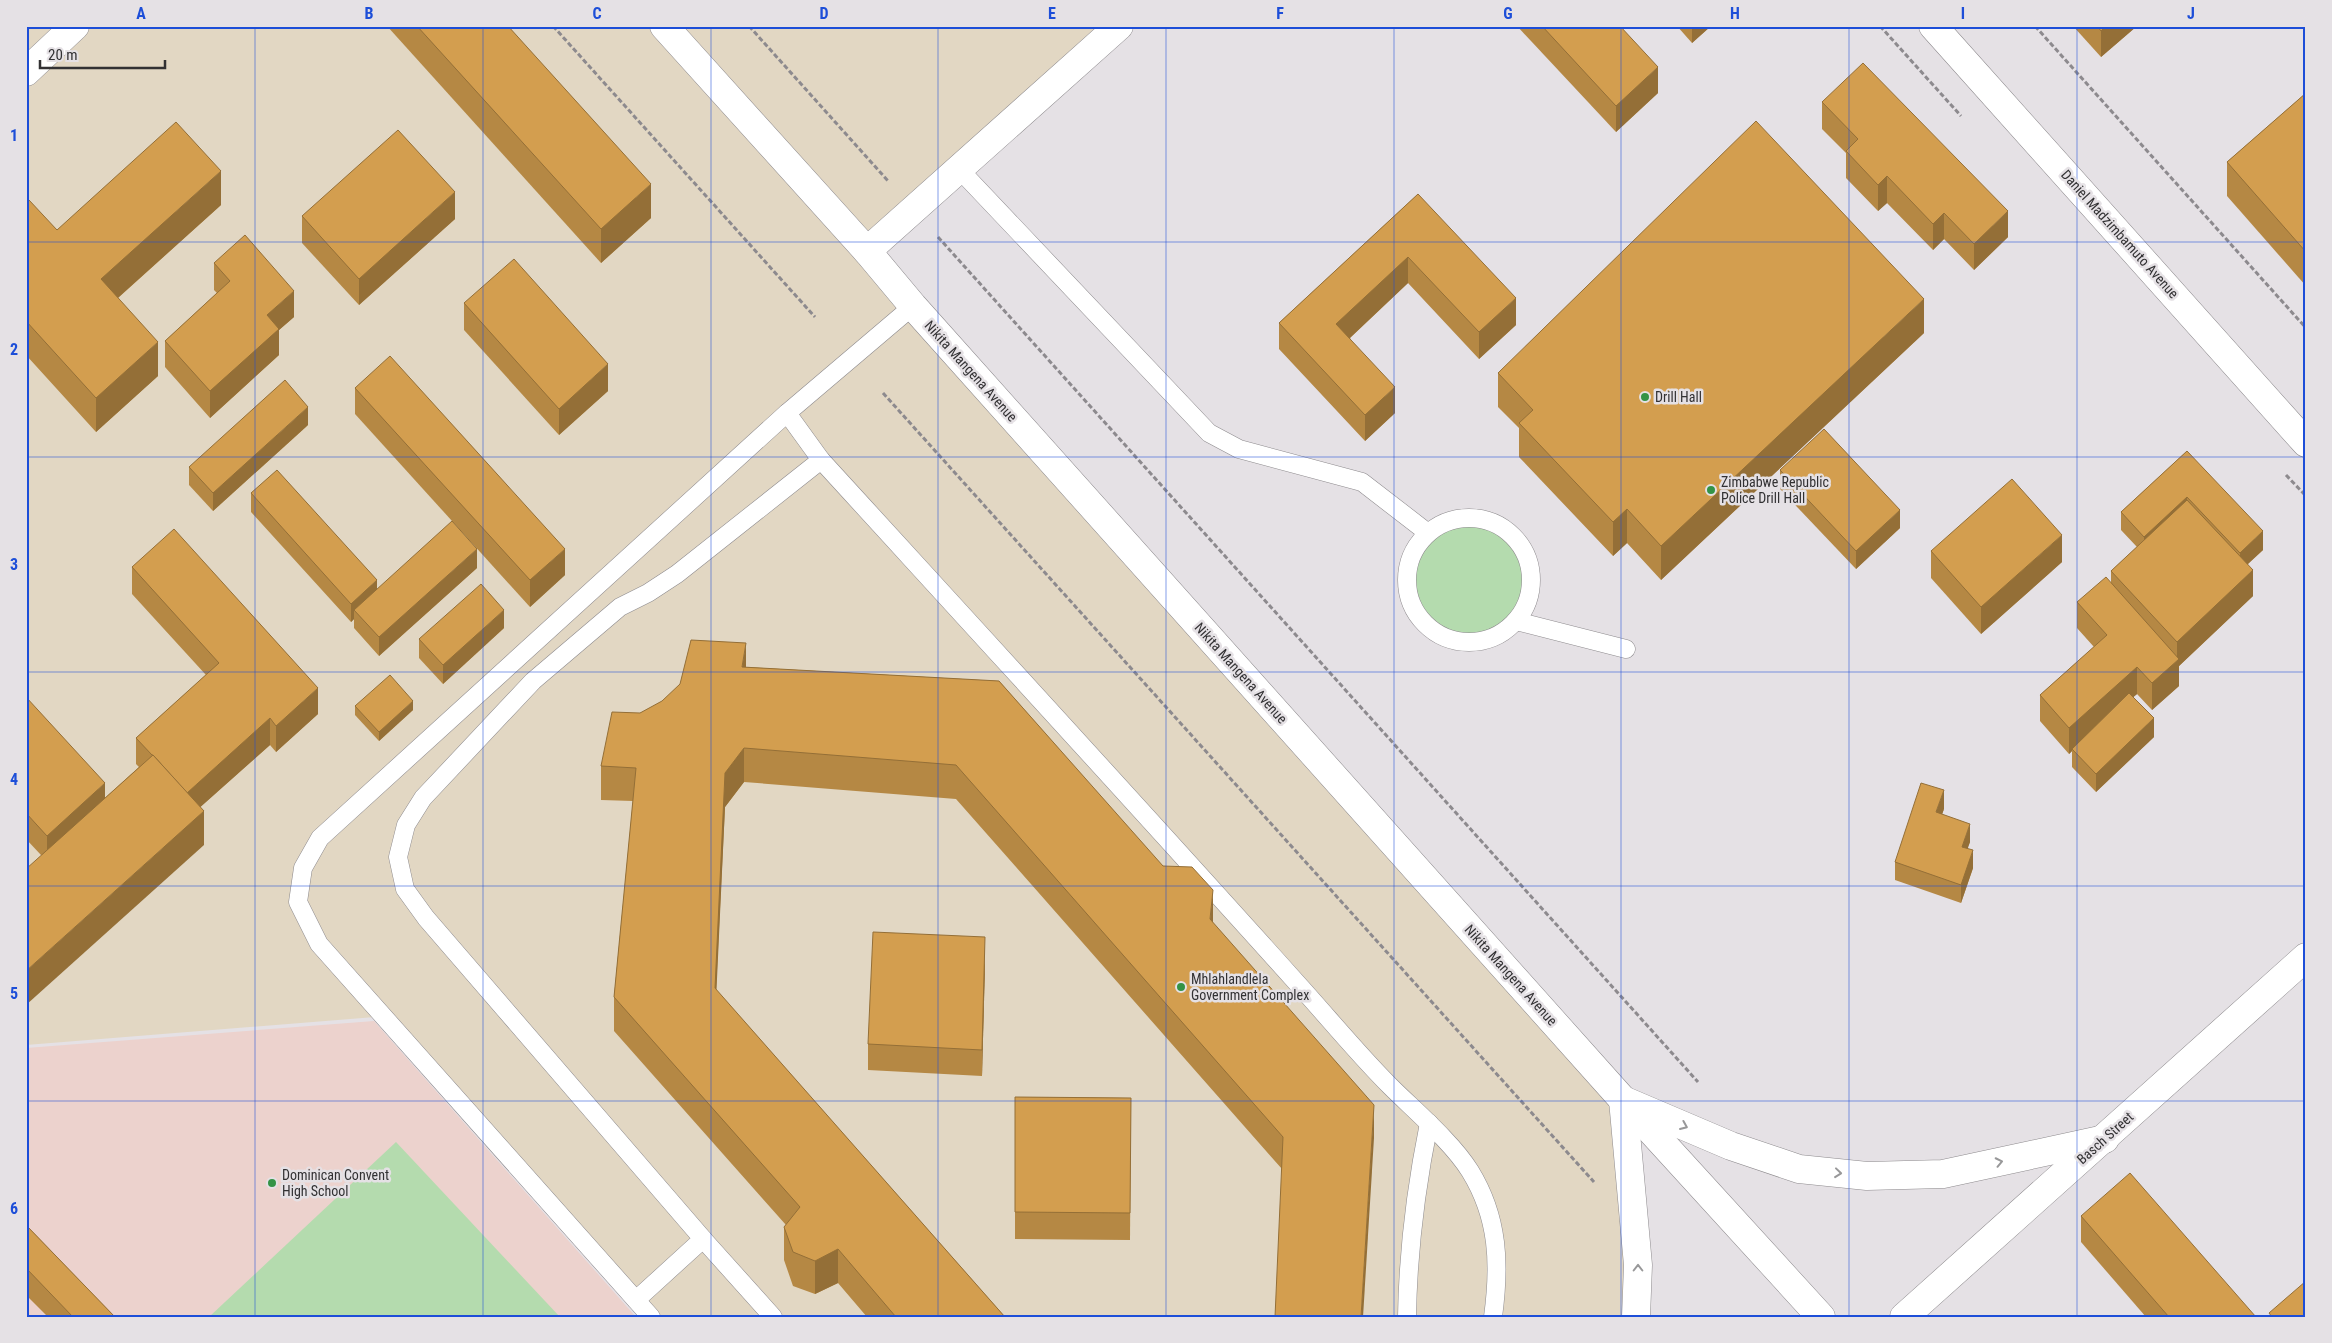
<svg xmlns="http://www.w3.org/2000/svg" width="2332" height="1343" viewBox="0 0 2332 1343" font-family="'Roboto Condensed',sans-serif">
  <rect width="100%" height="100%" fill="#e5e1e5"/>
  <polygon fill="#e2d7c3" points="26,26 1109,26 858,250 1616,1107 1629,1317 644,1317 375,1017 26,1045"/>
  <polygon fill="#ecd2cd" points="374,1021 636,1317 26,1317 26,1048"/>
  <g fill="#b4dbae">
    <circle cx="1470" cy="580" r="54"/>
    <polygon points="396,1142 560,1317 209,1317"/>
  </g>
  <g fill="none" stroke-linecap="round" stroke-linejoin="round">
    <g stroke="#8d8a8d" stroke-width="19">
      <g id="lane">
        <polyline points="959,169 1209,433 1239,449 1362,482 1428,533"/>
        <path d="M787 413 821 460C980 634 1139 807 1296 982 1327 1016 1357 1053 1390 1086 1414 1110 1452 1142 1470 1171 1499 1218 1500 1265 1493 1317"/>
        <circle cx="1469" cy="580" r="62"/>
        <polyline points="1516,621 1626,649"/>
        <polyline points="703,1239 773,1317"/>
        <polyline points="636,1300 703,1239 426,918 405,889 398,857 406,825 423,798 533,681 620,607 648,593 677,574 821,460"/>
        <polyline points="651,1317 319,944 298,902 303,868 320,838 787,413 913,306"/>
        <path d="M1407 1317C1408 1251 1416 1187 1429 1123"/>
      </g>
    </g>
    <g stroke="#8d8a8d" stroke-width="29">
      <g id="street">
        <polyline points="664,26 867,251 913,306 1623,1100 1821,1317"/>
        <polyline points="26,72 75,26"/>
        <polyline points="867,251 1119,26"/>
      </g>
    </g>
    <g stroke="#8d8a8d" stroke-width="29">
      <g id="secondary">
        <polyline points="1933,26 2306,443"/>
        <polyline points="1636,1317 1638,1265 1623,1100 1731,1146 1799,1169 1867,1176 1943,1174 2105,1139"/>
        <polyline points="1904,1317 2306,957"/>
      </g>
    </g>
    <g stroke="#8d8a8e" stroke-width="3" stroke-dasharray="5 2.5" stroke-linecap="butt">
      <polyline points="553,26 815,317"/>
      <polyline points="749,26 889,182"/>
      <polyline points="1880,26 1961,116"/>
      <polyline points="2035,26 2306,328"/>
      <polyline points="938,237 1698,1082"/>
      <polyline points="883,393 1594,1182"/>
      <polyline points="2286,475 2306,496"/>
    </g>
    <use href="#lane" stroke="#fff" stroke-width="18"/>
    <use href="#street" stroke="#fff" stroke-width="28"/>
    <use href="#secondary" stroke="#fff" stroke-width="28"/>
  </g>
  <g fill="#b58844">
    <polygon points="387,26 508,26 651,218 601,263"/>
    <polygon points="1517,26 1620,26 1658,93 1616,132"/>
    <polygon points="1677,26 1711,26 1692,43"/>
    <polygon points="2073,26 2137,26 2101,57"/>
    <polygon points="2306,93 2306,286 2227,196 2227,162"/>
    <polygon points="1822,102 2008,237 1974,270 1944,239 1933,250 1887,203 1878,211 1846,178 1846,153 1822,129"/>
    <polygon points="1418,194 1516,325 1479,359 1408,283 1350,338 1395,413 1365,441 1279,349 1279,323"/>
    <polygon points="26,202 57,230 221,205 118,298 158,376 96,432 26,355"/>
    <polygon points="302,216 455,219 359,305 302,243"/>
    <polygon points="214,263 294,317 279,330 279,355 210,418 165,367 165,341 217,293 214,290"/>
    <polygon points="464,303 608,391 559,435 464,330"/>
    <polygon points="1924,333 1661,580 1627,543 1613,556 1519,457 1519,428 1498,407 1498,373"/>
    <polygon points="355,388 565,575 530,607 355,414"/>
    <polygon points="308,425 213,511 189,485 189,467"/>
    <polygon points="2187,451 2263,550 2248,564 2253,596 2179,666 2179,686 2152,710 2137,694 2133,697 2154,737 2096,792 2072,767 2072,751 2069,754 2040,721 2040,695 2094,647 2077,628 2077,602 2111,583 2111,571 2137,547 2121,530 2121,512"/>
    <polygon points="1780,470 1900,528 1856,569 1780,489"/>
    <polygon points="251,493 377,589 477,568 379,656 354,628 354,619 351,622 251,512"/>
    <polygon points="1931,551 2062,562 1981,634 1931,578"/>
    <polygon points="132,567 318,714 276,752 270,745 200,807 204,845 41,855 26,839 26,697 105,798 139,767 136,764 136,738 206,675 132,594"/>
    <polygon points="504,628 443,684 419,658 419,639"/>
    <polygon points="746,667 999,681 1213,924 1374,1138 1282,1169 956,799 744,782 725,807 716,990 1005,1317 867,1317 838,1283 815,1294 793,1286 784,1260 784,1227 786,1225 614,1031 614,997 633,801 601,800 601,766 640,713"/>
    <polygon points="355,706 413,710 379,741 355,715"/>
    <polygon points="1944,809 1942,814 1970,842 1967,848 1973,868 1961,903 1895,880 1895,862"/>
    <polygon points="985,964 982,1076 868,1070 868,1044"/>
    <polygon points="1015,1097 1131,1098 1130,1240 1015,1239"/>
    <polygon points="2081,1216 2256,1317 2146,1317 2081,1242"/>
    <polygon points="26,1225 115,1317 48,1317 26,1295"/>
  </g>
  <g fill="#946f37">
    <polygon points="1692,26 1711,26 1692,43"/>
    <polygon points="2106,26 2137,26 2101,57 2101,31"/>
    <polygon points="1658,67 1658,93 1616,132 1616,106"/>
    <polygon points="221,171 221,205 101,313 101,279"/>
    <polygon points="1887,176 1887,203 1878,211 1878,185"/>
    <polygon points="651,184 651,218 601,263 601,229"/>
    <polygon points="455,192 455,219 359,305 359,279"/>
    <polygon points="2008,211 2008,237 1974,270 1974,244"/>
    <polygon points="1944,213 1944,239 1933,250 1933,224"/>
    <polygon points="1408,257 1408,283 1336,351 1336,324"/>
    <polygon points="294,291 294,317 279,330 279,355 210,418 210,391 267,315"/>
    <polygon points="1516,298 1516,325 1479,359 1479,332"/>
    <polygon points="1924,299 1924,333 1661,580 1661,546"/>
    <polygon points="158,342 158,376 96,432 96,398"/>
    <polygon points="608,364 608,391 559,435 559,409"/>
    <polygon points="1395,387 1395,413 1365,441 1365,415"/>
    <polygon points="308,407 308,425 213,511 213,493"/>
    <polygon points="2187,497 2187,516 2144,555 2144,537"/>
    <polygon points="1627,509 1627,543 1613,556 1613,522"/>
    <polygon points="1900,510 1900,528 1856,569 1856,551"/>
    <polygon points="2263,531 2263,550 2240,571 2240,553"/>
    <polygon points="2062,535 2062,562 1981,634 1981,607"/>
    <polygon points="477,549 477,568 379,656 379,637"/>
    <polygon points="565,549 565,575 530,607 530,580"/>
    <polygon points="2253,570 2253,596 2179,666 2179,686 2152,710 2152,683 2177,661 2177,642"/>
    <polygon points="377,580 377,599 354,610 354,619 351,622 351,604"/>
    <polygon points="504,610 504,628 443,684 443,665"/>
    <polygon points="746,643 746,677 742,667"/>
    <polygon points="26,648 27,648 26,682"/>
    <polygon points="2137,667 2137,694 2073,750 2072,749 2072,751 2069,754 2069,728"/>
    <polygon points="318,688 318,714 276,752 276,726"/>
    <polygon points="413,701 413,710 379,741 379,732"/>
    <polygon points="270,718 270,745 187,819 187,793"/>
    <polygon points="2154,718 2154,737 2096,792 2096,774"/>
    <polygon points="744,748 744,782 725,807 715,1022 715,988 725,773"/>
    <polygon points="105,783 105,810 47,862 47,836"/>
    <polygon points="1944,790 1944,809 1936,831 1936,812"/>
    <polygon points="204,811 204,845 26,1005 26,971"/>
    <polygon points="1970,824 1970,842 1962,865 1962,847"/>
    <polygon points="1973,850 1973,868 1961,903 1961,885"/>
    <polygon points="1213,890 1213,924 1210,919"/>
    <polygon points="985,937 985,964 982,1076 982,1050"/>
    <polygon points="1374,1105 1374,1138 1363,1317 1361,1317"/>
    <polygon points="838,1249 838,1283 815,1294 815,1261"/>
  </g>
  <g fill="#d39e4f" stroke="#946f37">
    <polygon points="417,26 508,26 651,184 601,229"/>
    <polygon points="1542,26 1620,26 1658,67 1616,106"/>
    <polygon points="2097,26 2106,26 2101,31"/>
    <polygon points="1863,63 2008,211 1974,244 1944,213 1933,224 1887,176 1878,185 1846,151 1858,139 1822,102"/>
    <polygon points="2306,93 2306,252 2227,162"/>
    <polygon points="1756,121 1924,299 1661,546 1627,509 1613,522 1519,423 1533,410 1498,373"/>
    <polygon points="176,122 221,171 101,279 158,342 96,398 26,321 26,202 29,200 57,230"/>
    <polygon points="398,130 455,192 359,279 302,216"/>
    <polygon points="1418,194 1516,298 1479,332 1408,257 1336,324 1395,387 1365,415 1279,323"/>
    <polygon points="245,235 294,291 267,315 279,329 210,391 165,341 230,281 214,263"/>
    <polygon points="514,259 608,364 559,409 464,303"/>
    <polygon points="390,356 565,549 530,580 355,388"/>
    <polygon points="285,380 308,407 213,493 189,467"/>
    <polygon points="1824,429 1900,510 1856,551 1780,470"/>
    <polygon points="2187,451 2263,531 2240,553 2187,497 2144,537 2121,512"/>
    <polygon points="277,470 377,580 351,604 251,493"/>
    <polygon points="2012,479 2062,535 1981,607 1931,551"/>
    <polygon points="2187,500 2253,570 2177,642 2111,571"/>
    <polygon points="452,521 477,549 379,637 354,610"/>
    <polygon points="174,529 318,688 276,726 270,718 187,793 153,755 152,755 136,738 219,663 132,567"/>
    <polygon points="2106,577 2179,659 2152,683 2137,667 2069,728 2040,695 2107,635 2077,602"/>
    <polygon points="481,584 504,610 443,665 419,639"/>
    <polygon points="691,640 746,643 742,667 999,681 1163,866 1192,867 1213,890 1210,919 1374,1105 1361,1317 1275,1317 1283,1137 956,765 744,748 725,773 715,988 1005,1317 896,1317 838,1249 815,1261 793,1252 784,1227 800,1207 614,997 636,768 601,766 612,712 640,713 662,701 680,684"/>
    <polygon points="390,675 413,701 379,732 355,706"/>
    <polygon points="2129,693 2154,718 2096,774 2072,749"/>
    <polygon points="26,697 105,783 47,836 26,813"/>
    <polygon points="153,755 204,811 26,971 26,869"/>
    <polygon points="1921,783 1944,790 1936,812 1970,824 1962,847 1973,850 1961,885 1895,862"/>
    <polygon points="873,932 985,937 982,1050 868,1044"/>
    <polygon points="1015,1097 1131,1098 1130,1213 1015,1212"/>
    <polygon points="2130,1173 2256,1317 2169,1317 2081,1216"/>
    <polygon points="26,1225 115,1317 73,1317 26,1268"/>
    <polygon points="2306,1281 2306,1317 2272,1317 2269,1313"/>
  </g>
  <defs><path id="oneway-chevron" d="M-2-3.5L2.5 0L-2 3.5" fill="none" stroke-width="1.6" stroke-linecap="round" stroke-linejoin="round" transform="scale(1.25)"/></defs>
  <g stroke="#989899">
    <use href="#oneway-chevron" transform="translate(1684 1126) rotate(23)"/>
    <use href="#oneway-chevron" transform="translate(1999 1162) rotate(-12)"/>
    <use href="#oneway-chevron" transform="translate(1838 1173) rotate(6)"/>
    <use href="#oneway-chevron" transform="translate(1638 1268) rotate(-90)"/>
  </g>
  <path fill="none" stroke="#1d4ed8" stroke-width="1" stroke-opacity="0.55" d="M255 26V1317M483 26V1317M711 26V1317M938 26V1317M1166 26V1317M1394 26V1317M1621 26V1317M1849 26V1317M2077 26V1317M26 242H2306M26 457H2306M26 672H2306M26 886H2306M26 1101H2306"/>
  <g fill="#349346" stroke="#e5e1e5" stroke-width="2">
    <circle cx="1645" cy="397" r="5"/>
    <circle cx="1711" cy="490" r="5"/>
    <circle cx="1181" cy="987" r="5"/>
    <circle cx="272" cy="1183" r="5"/>
  </g>
  <g text-anchor="middle" dominant-baseline="central" stroke-width="5" stroke-linejoin="round" paint-order="stroke">
    <g font-size="14" fill="#323133" stroke="#e5e1e5">
      <text transform="translate(2120 234) rotate(48)">Daniel Madzimbamuto Avenue</text>
      <text transform="translate(971 371) rotate(48)">Nikita Mangena Avenue</text>
      <text transform="translate(1241 673) rotate(48)">Nikita Mangena Avenue</text>
      <text transform="translate(1511 975) rotate(48)">Nikita Mangena Avenue</text>
      <text transform="translate(2105 1138) rotate(-42)">Basch Street</text>
    </g>
    <g font-size="14" fill="#323133" stroke="#e5e1e5" text-anchor="start">
      <text x="1655" y="397">Drill Hall</text>
      <text x="1721" y="482">Zimbabwe Republic<tspan x="1721" dy="16">Police Drill Hall</tspan></text>
      <text x="1191" y="979">Mhlahlandlela<tspan x="1191" dy="16">Government Complex</tspan></text>
      <text x="282" y="1175">Dominican Convent<tspan x="282" dy="16">High School</tspan></text>
    </g>
  </g>
  <rect width="2332" height="1343" fill="none" stroke="#e5e1e5" stroke-width="55"/>
  <path d="M40 60v8h125v-8" fill="none" stroke="#323133" stroke-width="2.5"/>
  <text x="48" y="60" font-size="15" fill="#323133" stroke="#e5e1e5" stroke-width="4" paint-order="stroke">20 m</text>
  <rect x="28" y="28" width="2276" height="1288" fill="none" stroke="#1d4ed8" stroke-width="2"/>
  <g font-size="16" text-anchor="middle" font-weight="bold" fill="#1d4ed8">
    <text x="141" y="19">A</text>
    <text x="369" y="19">B</text>
    <text x="597" y="19">C</text>
    <text x="824" y="19">D</text>
    <text x="1052" y="19">E</text>
    <text x="1280" y="19">F</text>
    <text x="1508" y="19">G</text>
    <text x="1735" y="19">H</text>
    <text x="1963" y="19">I</text>
    <text x="2191" y="19">J</text>
    <text x="14" y="141">1</text>
    <text x="14" y="355">2</text>
    <text x="14" y="570">3</text>
    <text x="14" y="785">4</text>
    <text x="14" y="999">5</text>
    <text x="14" y="1214">6</text>
  </g>
</svg>
